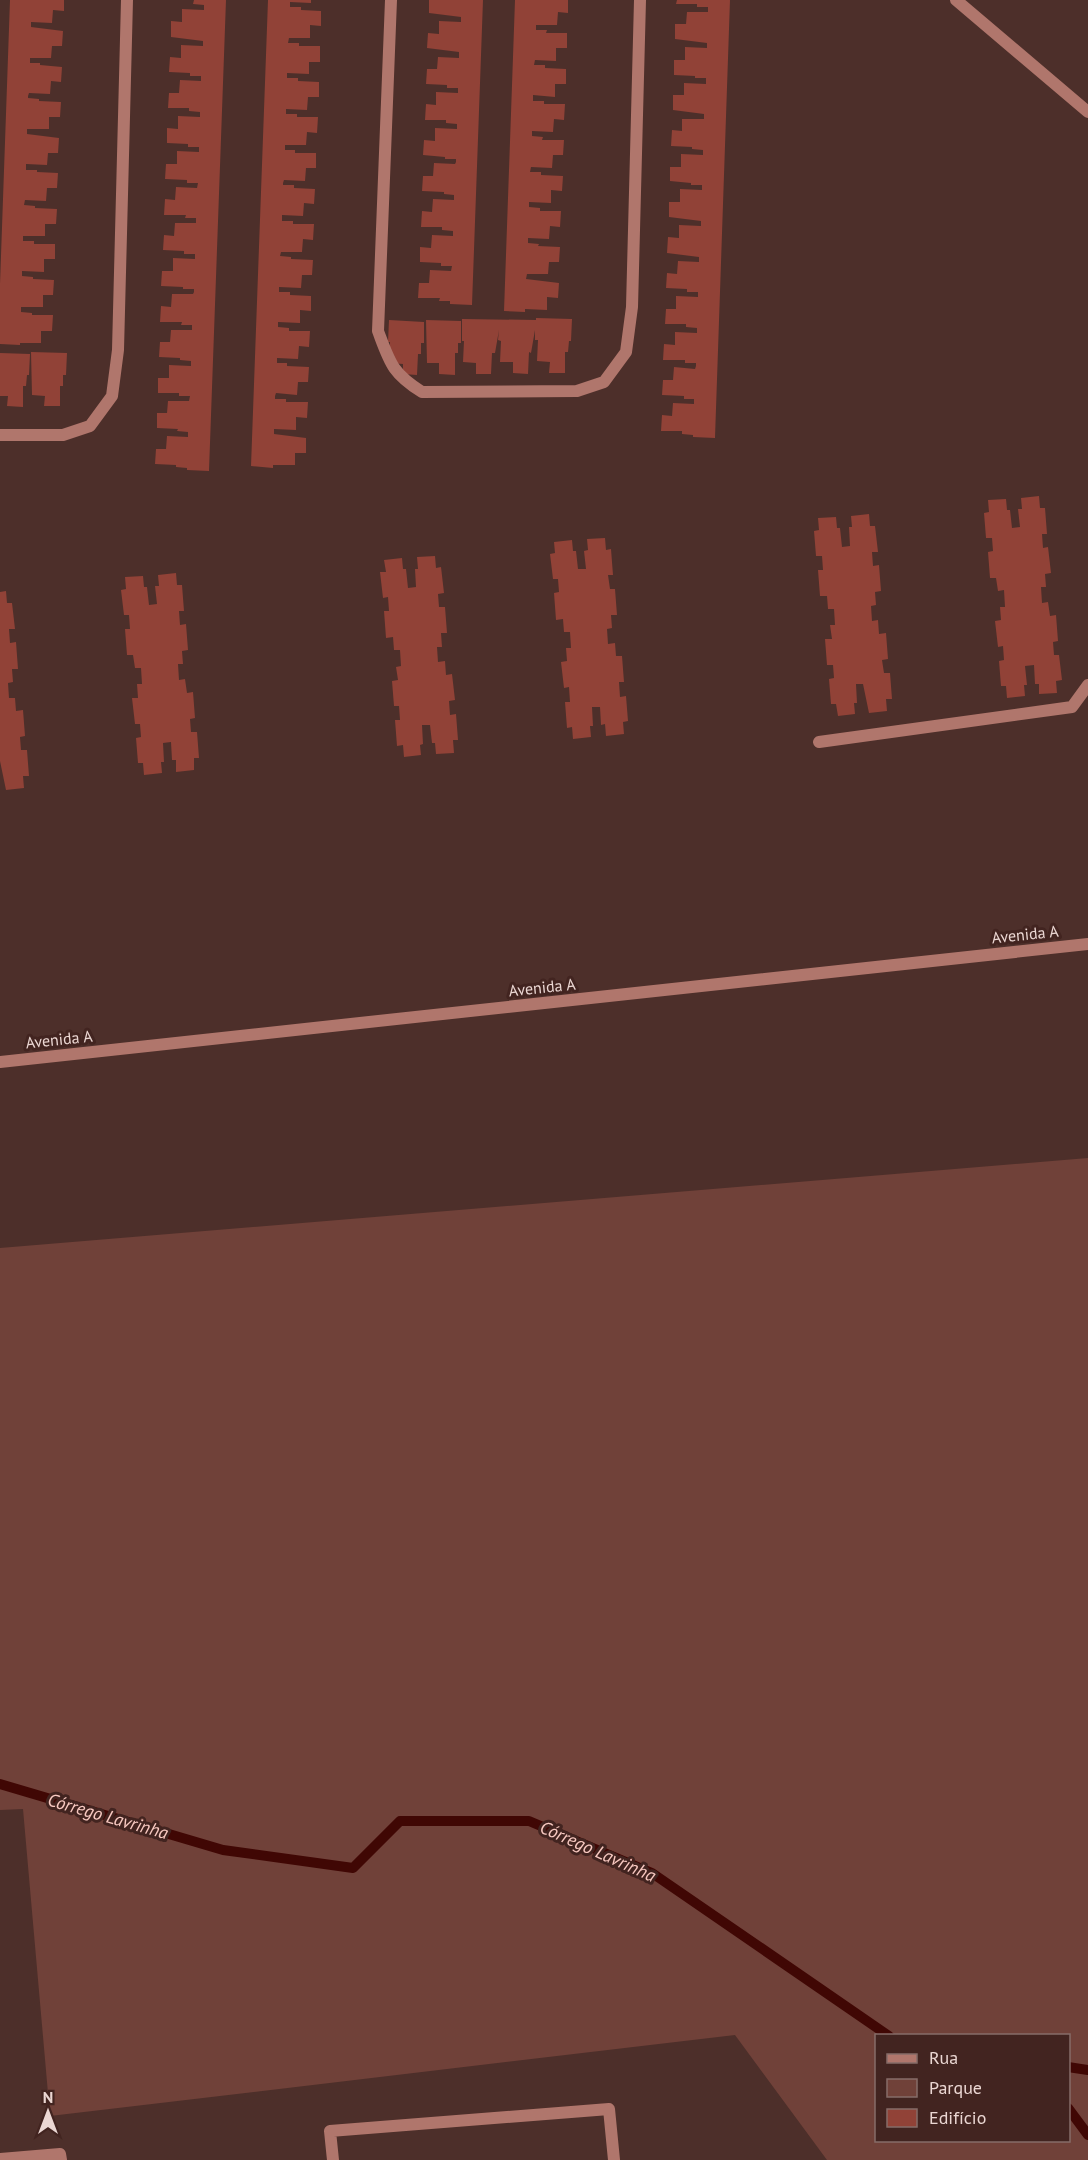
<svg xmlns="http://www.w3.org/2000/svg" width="1088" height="2160" viewBox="0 0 1088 2160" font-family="'PT Sans',sans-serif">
  <rect width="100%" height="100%" fill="#4d2f2a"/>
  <path fill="#704139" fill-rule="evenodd" d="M1088 1158V2160H827L735 2035 50 2116 23 1809 0 1810V1248ZM876 2036H1068V2140H876Z"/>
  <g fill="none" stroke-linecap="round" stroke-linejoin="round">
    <g stroke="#400704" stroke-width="10">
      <polyline points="0,1784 223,1850 353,1868 400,1821 529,1821 652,1873 889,2036"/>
      <polyline points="1068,2067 1088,2070"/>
      <polyline points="1068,2108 1088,2135"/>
    </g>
  </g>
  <g fill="#914237">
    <polygon points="10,0 64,0 64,11 53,10 52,23 31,22 31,27 63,31 62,46 52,46 51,58 30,58 30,63 40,63 40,65 62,67 61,82 51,81 50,94 29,93 28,96 28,98 39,99 39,101 61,102 60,117 49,117 49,129 27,129 27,134 59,138 58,153 48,153 47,165 26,164 26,170 37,170 37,172 58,173 57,188 47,188 46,201 25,200 24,205 35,206 35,208 57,209 56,224 45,224 45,236 23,236 23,241 34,241 34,244 55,244 55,259 44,259 44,272 22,271 22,276 33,277 33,279 54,280 53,295 43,295 43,307 21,307 21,312 32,313 32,315 53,315 52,331 41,331 41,343 20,343 20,345 0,344 0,284"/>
    <polygon points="194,0 226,0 209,471 187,470 187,468 176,467 176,465 155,464 156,449 166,449 167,436 188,437 188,432 177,431 178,429 157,428 157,413 167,413 168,401 189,401 190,396 179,396 179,393 158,393 158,378 169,378 169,365 191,366 191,361 180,360 180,358 159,357 160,342 170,342 171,330 192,330 192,325 181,325 182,322 160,322 161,306 171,307 172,294 193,294 194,292 194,289 183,289 183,287 161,286 162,271 173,271 173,258 195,259 195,254 184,254 184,251 163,250 164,235 174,236 175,223 196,223 196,218 185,218 186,215 164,215 165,199 175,200 176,187 197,188 198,183 187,183 187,180 165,179 166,164 177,164 177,151 199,152 199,147 188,147 188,144 167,143 167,128 178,129 178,116 200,117 200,112 189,111 189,108 168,108 169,93 179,93 180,80 201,81 201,76 190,76 190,73 169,72 170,57 181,58 181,45 203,46 203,41 171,37 171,21 182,22 182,9 204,10 204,5 193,4"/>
    <polygon points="268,0 311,0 311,3 290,2 290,7 301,7 301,10 321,11 321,26 310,25 310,38 289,38 288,43 299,43 299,46 320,46 320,62 309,62 309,74 287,73 287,78 298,78 298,81 319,82 319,97 308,97 307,110 286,109 286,114 297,114 297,117 318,117 317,133 307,132 306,145 285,145 285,150 295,150 295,153 316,153 316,168 306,168 305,181 284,180 283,183 283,185 294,185 294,188 315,189 314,204 304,203 303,216 282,215 282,221 293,221 293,224 314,224 313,240 303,239 302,252 281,252 280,256 291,257 291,259 313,260 312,275 302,275 301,288 279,287 279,292 290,292 290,295 311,296 311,311 300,310 300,323 278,322 278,327 289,328 289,331 310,331 309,347 299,346 298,359 277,358 277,363 287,363 287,366 309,367 308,382 298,382 297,395 276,393 275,396 275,399 286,399 286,402 308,402 307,418 296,417 296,430 274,429 274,434 306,438 306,453 295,453 295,465 273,465 273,468 251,466"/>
    <polygon points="429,0 483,0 472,305 450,304 450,301 439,301 440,298 418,298 419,283 429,283 430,270 451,271 452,266 441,266 441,263 420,262 420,247 431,248 432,235 453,236 453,231 442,230 442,227 421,227 422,211 432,212 433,199 454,200 454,195 444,194 444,192 422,191 423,176 433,176 434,163 455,164 456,162 456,159 445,159 445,157 423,155 424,140 435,141 435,128 457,129 457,124 446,123 446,120 425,120 426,104 436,105 436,92 458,93 458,88 447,88 447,85 426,84 427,69 437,69 438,57 459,58 459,52 427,48 428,33 439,34 439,21 461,22 461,17 429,13"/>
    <polygon points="515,0 568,0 568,13 558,12 557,25 536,25 536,30 547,30 546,33 567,33 567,48 556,48 556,61 535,60 534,65 545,65 545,68 566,69 566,84 555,84 555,97 533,95 533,101 544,101 544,104 565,104 564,120 554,119 553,132 532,131 532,136 543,137 542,140 564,140 563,155 553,155 552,168 531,167 530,172 541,172 541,175 563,176 562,191 551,190 551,203 529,202 529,207 540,208 540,211 561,211 560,227 550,226 549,239 528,238 528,243 539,244 538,246 560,247 559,262 549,262 548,274 527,274 526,279 559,283 558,298 547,297 547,310 525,309 525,312 504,311"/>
    <polygon points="677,0 730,0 715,438 693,437 693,435 682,434 682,431 661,431 662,415 672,416 673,403 694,404 694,399 684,399 684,396 662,395 663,380 673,380 674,367 695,369 696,366 696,363 685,363 685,360 663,360 664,344 675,345 675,332 697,333 697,328 686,327 686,324 665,324 666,309 676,309 676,296 698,297 698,292 687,292 687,289 666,288 667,273 677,274 678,261 699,262 699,257 667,253 668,237 679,238 679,225 701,226 701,221 669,217 669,202 680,202 680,189 702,190 702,185 691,185 691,183 670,181 670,167 681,167 681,154 703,155 703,150 692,149 692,147 671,146 672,130 682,131 682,119 704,119 704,114 673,110 673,95 684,95 684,83 706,84 706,78 695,78 695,76 674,75 674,60 685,60 685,47 707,48 707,43 675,39 675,24 686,24 687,12 708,12 708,7 697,7 697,4 676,4"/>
    <polygon points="536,318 572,319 571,341 569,341 568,352 565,352 565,373 549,373 550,362 537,361 538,340 535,340 535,330 531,353 529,352 528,374 513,373 513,362 500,362 501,341 498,340 499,330 495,353 492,353 491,374 476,374 476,363 463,362 464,341 462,341 462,319 536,320"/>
    <polygon points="389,320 424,322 424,343 421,343 421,354 418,354 417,375 403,374 403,364 390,363 390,342 388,342"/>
    <polygon points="426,320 461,321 461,343 458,343 458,353 455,353 455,375 439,374 439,363 427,363"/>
    <polygon points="31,352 67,353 66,375 63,375 63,386 60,386 60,406 44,406 45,396 32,395"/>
    <polygon points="0,353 30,354 29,375 27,375 26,386 23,386 23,407 7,406 8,396 0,396"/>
    <polygon points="1039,496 1040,508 1045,508 1047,534 1042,534 1043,548 1048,547 1051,573 1045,574 1046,587 1041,587 1042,603 1048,602 1050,616 1056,615 1058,641 1053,642 1054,655 1059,655 1062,680 1056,681 1057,693 1039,694 1039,684 1035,684 1034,665 1025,666 1027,685 1024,685 1025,696 1007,698 1006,686 1001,686 999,661 1004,660 1003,646 998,647 995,621 1001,620 1000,607 1005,607 1004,590 998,591 996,578 990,578 988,552 993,551 992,538 986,538 984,513 989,512 988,500 1006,499 1007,510 1010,510 1012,528 1020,527 1018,509 1022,509 1021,498"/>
    <polygon points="869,514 870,526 875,526 878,552 872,552 873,566 879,565 881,591 875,592 876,605 871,606 872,621 878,620 879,634 886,633 888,659 882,660 884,673 890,673 892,699 886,699 887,711 869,713 863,684 856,684 857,703 854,703 855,714 838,716 836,704 831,704 829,679 834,678 833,665 827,665 825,639 832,639 830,625 835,625 834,609 828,609 827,596 820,596 818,570 823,570 822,556 816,556 814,531 819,530 818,518 836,517 837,528 840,528 842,547 850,546 849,527 852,527 851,516"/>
    <polygon points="605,538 606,550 611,549 613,575 608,575 610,589 615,589 617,615 611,615 612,628 607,629 608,644 615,643 616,656 622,656 624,682 619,682 620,697 626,696 628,721 623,722 624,734 606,736 605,724 601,725 600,707 592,707 593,726 590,726 591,737 573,739 572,727 567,728 565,702 570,702 569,687 564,688 561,662 567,661 566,648 571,648 570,632 564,632 563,619 556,620 554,593 559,592 558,579 553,579 550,554 555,553 554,542 572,540 573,551 576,551 578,569 586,569 584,551 588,550 587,539"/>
    <polygon points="435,556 436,568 441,567 444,593 438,594 439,607 445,607 447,633 441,633 442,647 437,647 438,662 445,661 446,675 452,674 455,700 449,701 450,715 456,714 458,740 453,740 454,753 436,754 435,743 432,743 430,725 422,725 423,744 420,745 421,755 404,757 403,745 397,746 395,720 400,720 399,706 394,706 392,681 398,680 396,667 401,666 400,650 394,650 393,637 386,638 384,611 389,611 388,597 383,598 380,572 386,572 384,560 402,558 403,569 406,569 408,588 416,587 415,569 418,569 417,557"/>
    <polygon points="176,573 177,585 182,585 184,611 179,611 180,625 186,624 188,650 182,651 183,664 178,664 179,680 185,679 187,693 193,692 195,718 190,719 191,732 197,732 199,758 194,758 194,770 176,772 176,760 172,760 171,742 163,743 164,762 161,762 162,773 144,775 143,763 138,763 136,738 141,737 140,724 135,724 132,698 138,698 137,684 142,684 141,668 135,668 133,655 127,655 125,629 130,629 129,615 124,615 121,590 126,589 125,577 143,576 144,587 147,587 149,605 157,604 155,586 159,586 158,575"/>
    <polygon points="6,591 7,603 12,603 15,629 9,629 10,643 16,642 18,669 12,669 13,682 8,683 9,698 15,698 16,711 23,710 25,736 20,737 21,750 27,750 29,776 23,776 24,788 6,790 0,761 0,592"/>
  </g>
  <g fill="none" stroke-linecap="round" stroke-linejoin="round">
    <g stroke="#b0766c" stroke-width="12">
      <path d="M391 0 378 331C390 363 392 373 422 392L577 391 604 382 626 352 632 307 640 0"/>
      <polyline points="956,0 1088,112"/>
      <polyline points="0,435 63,435 90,426 112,396 118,350 127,0"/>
      <polyline points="819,742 1072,707 1088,685"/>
      <polyline points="0,2159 60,2154 61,2160"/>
      <polyline points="333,2160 330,2131 609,2109 614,2160"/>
    </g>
    <polyline stroke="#b0766c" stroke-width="12" points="0,1062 1088,944"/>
  </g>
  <g text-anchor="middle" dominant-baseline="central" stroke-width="6" stroke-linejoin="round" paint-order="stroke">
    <g font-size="16" fill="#ebd7d3" stroke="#422420">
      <text transform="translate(1025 934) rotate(-6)">Avenida A</text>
      <text transform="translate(542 987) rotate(-6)">Avenida A</text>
      <text transform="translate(59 1039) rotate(-6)">Avenida A</text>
    </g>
    <g font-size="18" font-style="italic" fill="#f8c9c1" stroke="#422420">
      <text transform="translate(108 1816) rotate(16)">Córrego Lavrinha</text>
      <text transform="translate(598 1851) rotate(24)">Córrego Lavrinha</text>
    </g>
  </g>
  <rect x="875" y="2034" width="195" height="108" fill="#422420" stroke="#866c68" stroke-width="1.5"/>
  <rect x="887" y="2054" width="30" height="9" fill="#b0766c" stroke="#866c68" stroke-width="1.5"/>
  <text x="929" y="2064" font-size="18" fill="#ebd7d3">Rua</text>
  <rect x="887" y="2079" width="30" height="18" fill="#704139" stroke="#866c68" stroke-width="1.5"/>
  <text x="929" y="2094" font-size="18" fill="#ebd7d3">Parque</text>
  <rect x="887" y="2109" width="30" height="18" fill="#914237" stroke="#866c68" stroke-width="1.5"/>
  <text x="929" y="2124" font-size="18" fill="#ebd7d3">Edifício</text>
  <g transform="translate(48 2112)" stroke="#422420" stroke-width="4.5" paint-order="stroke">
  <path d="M0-4.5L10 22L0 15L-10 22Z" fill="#ebd7d3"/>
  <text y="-9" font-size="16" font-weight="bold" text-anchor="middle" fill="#ebd7d3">N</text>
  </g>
</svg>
